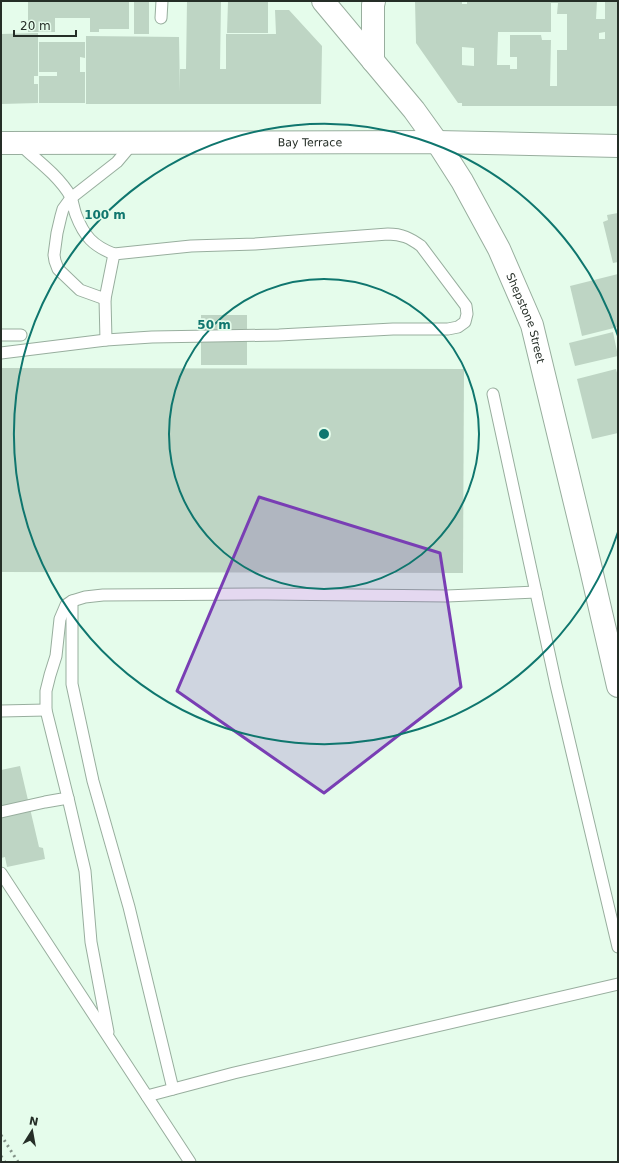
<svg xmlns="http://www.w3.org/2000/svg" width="619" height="1163" viewBox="0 0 619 1163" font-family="'DejaVu Sans',sans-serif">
  <rect width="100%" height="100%" fill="#e5fceb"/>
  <g fill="#bed5c4" fill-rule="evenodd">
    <polygon points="28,1 129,1 129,29 99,29 99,32 90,32 90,18 55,18 55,32 28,32"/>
    <rect x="134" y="1" width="15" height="33"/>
    <polygon points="187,1 221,1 220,69 226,69 226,34 276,34 275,10 289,10 322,46 321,104 226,104 226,87 226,104 86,104 86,36 179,37 180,92 180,69 186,69"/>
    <polygon points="228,1 268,1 268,33 227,33"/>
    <path d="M415 1H462V4H467V1H597L596 19H605V1H618V106H462V103H458L416 43ZM551 3H558L557 14H567V50H557V86H550L551 40H542L541 35H510V57H517V69H510V65H497L498 32H551ZM605 32V39H599V33ZM462 47 474 48V66L462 65Z"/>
    <polygon points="38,33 38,76 34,76 34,84 38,84 38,103 1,104 1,34"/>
    <polygon points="39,42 85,42 85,58 80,57 80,72 85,72 85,103 39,103 39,76 57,76 57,72 39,72"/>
    <polygon points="618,213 618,262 613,263 603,222 608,220 607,215"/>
    <polygon points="618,274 618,327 582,336 570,286"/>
    <rect x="201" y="315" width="46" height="50"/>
    <polygon points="613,332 618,356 575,366 569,343"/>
    <polygon points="1,368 464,369 463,573 1,572"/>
    <polygon points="616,369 618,376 618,433 592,439 577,379"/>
    <polygon points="20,766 39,847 43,848 45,859 7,867 5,857 1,858 1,770"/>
  </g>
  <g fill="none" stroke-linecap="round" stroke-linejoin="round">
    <g stroke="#98ae9e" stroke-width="13">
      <g id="service">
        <polyline points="161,18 162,1"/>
        <polyline points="105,299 80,290 58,269 55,261 54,255 57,233 61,216 63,209 71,198 117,162 133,143"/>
        <polyline points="1,335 21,335"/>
        <polyline points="106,340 105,299 114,254"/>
        <path d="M1 353 106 340 152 337 279 335 393 329H448L458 327 465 322 467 314 466 306 421 246C410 238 402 234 388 234L255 244 191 246 114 254C93 246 84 236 76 215 74 210 73 203 71 197 59 176 37 160 19 144"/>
        <polyline points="493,394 556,685 618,947"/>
        <polyline points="72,601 72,684 93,781 129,907 173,1089"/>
        <polyline points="1,711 46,710"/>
        <polyline points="68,798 85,871 91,942 108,1032"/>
        <polyline points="1,812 45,802 68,798 46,710 46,691 50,675 56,656 60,619 66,605 72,601 85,597 103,595 267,594 447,596 536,592"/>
        <polyline points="1,873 190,1162"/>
        <polyline points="147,1096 234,1073 618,984"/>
      </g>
    </g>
    <g stroke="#98ae9e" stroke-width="24">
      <g id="secondary">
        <path id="s1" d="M437 142 462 181 499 249 532 325 590 565 618 686"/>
      </g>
    </g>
    <g stroke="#98ae9e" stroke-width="24">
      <g id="primary">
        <polyline points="323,1 414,110 437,142"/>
        <polyline points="373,61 373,5 374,1"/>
        <path id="s2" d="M1 143 437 142 618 146"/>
      </g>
    </g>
    <use href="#service" stroke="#fff" stroke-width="11"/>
    <use href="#secondary" stroke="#fff" stroke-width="22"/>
    <use href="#primary" stroke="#fff" stroke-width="22"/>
    <g stroke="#839287" stroke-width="3" stroke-dasharray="2 4" stroke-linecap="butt">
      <polyline points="1,1135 18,1162"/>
      <polyline points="1,1156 5,1162"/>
    </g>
  </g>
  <path fill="#793eb4" fill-opacity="0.2" stroke="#793eb4" stroke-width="3" stroke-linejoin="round" d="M259 497 440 553 461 687 324 793 177 691Z"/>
  <g fill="none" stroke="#0f766e" stroke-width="2">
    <circle cx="324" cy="434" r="155"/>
    <path d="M618 532A310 310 0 1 1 618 336"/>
  </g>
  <g text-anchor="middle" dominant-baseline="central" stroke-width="3.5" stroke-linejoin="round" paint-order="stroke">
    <g font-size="11" fill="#252e27" stroke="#e5fceb">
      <text stroke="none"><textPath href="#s2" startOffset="309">Bay Terrace</textPath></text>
      <text stroke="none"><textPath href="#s1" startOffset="198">Shepstone Street</textPath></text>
    </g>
  </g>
  <circle cx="324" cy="434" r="6" fill="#0f766e" stroke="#e5fceb" stroke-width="2"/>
  <g font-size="12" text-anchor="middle" font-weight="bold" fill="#0f766e" stroke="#e5fceb" stroke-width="3.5" stroke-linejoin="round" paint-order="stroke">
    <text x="105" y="219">100 m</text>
    <text x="214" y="329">50 m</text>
  </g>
  <rect width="619" height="1163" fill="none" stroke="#252e27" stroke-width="4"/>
  <g transform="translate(32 1131) rotate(11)" stroke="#e5fceb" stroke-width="3" paint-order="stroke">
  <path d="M0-3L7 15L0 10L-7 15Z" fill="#252e27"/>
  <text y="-6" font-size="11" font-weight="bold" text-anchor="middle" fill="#252e27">N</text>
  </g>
  <path d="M14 30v6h62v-6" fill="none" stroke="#252e27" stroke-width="2"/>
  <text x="20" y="30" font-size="12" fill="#252e27" stroke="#e5fceb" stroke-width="3" paint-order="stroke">20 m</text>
</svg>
